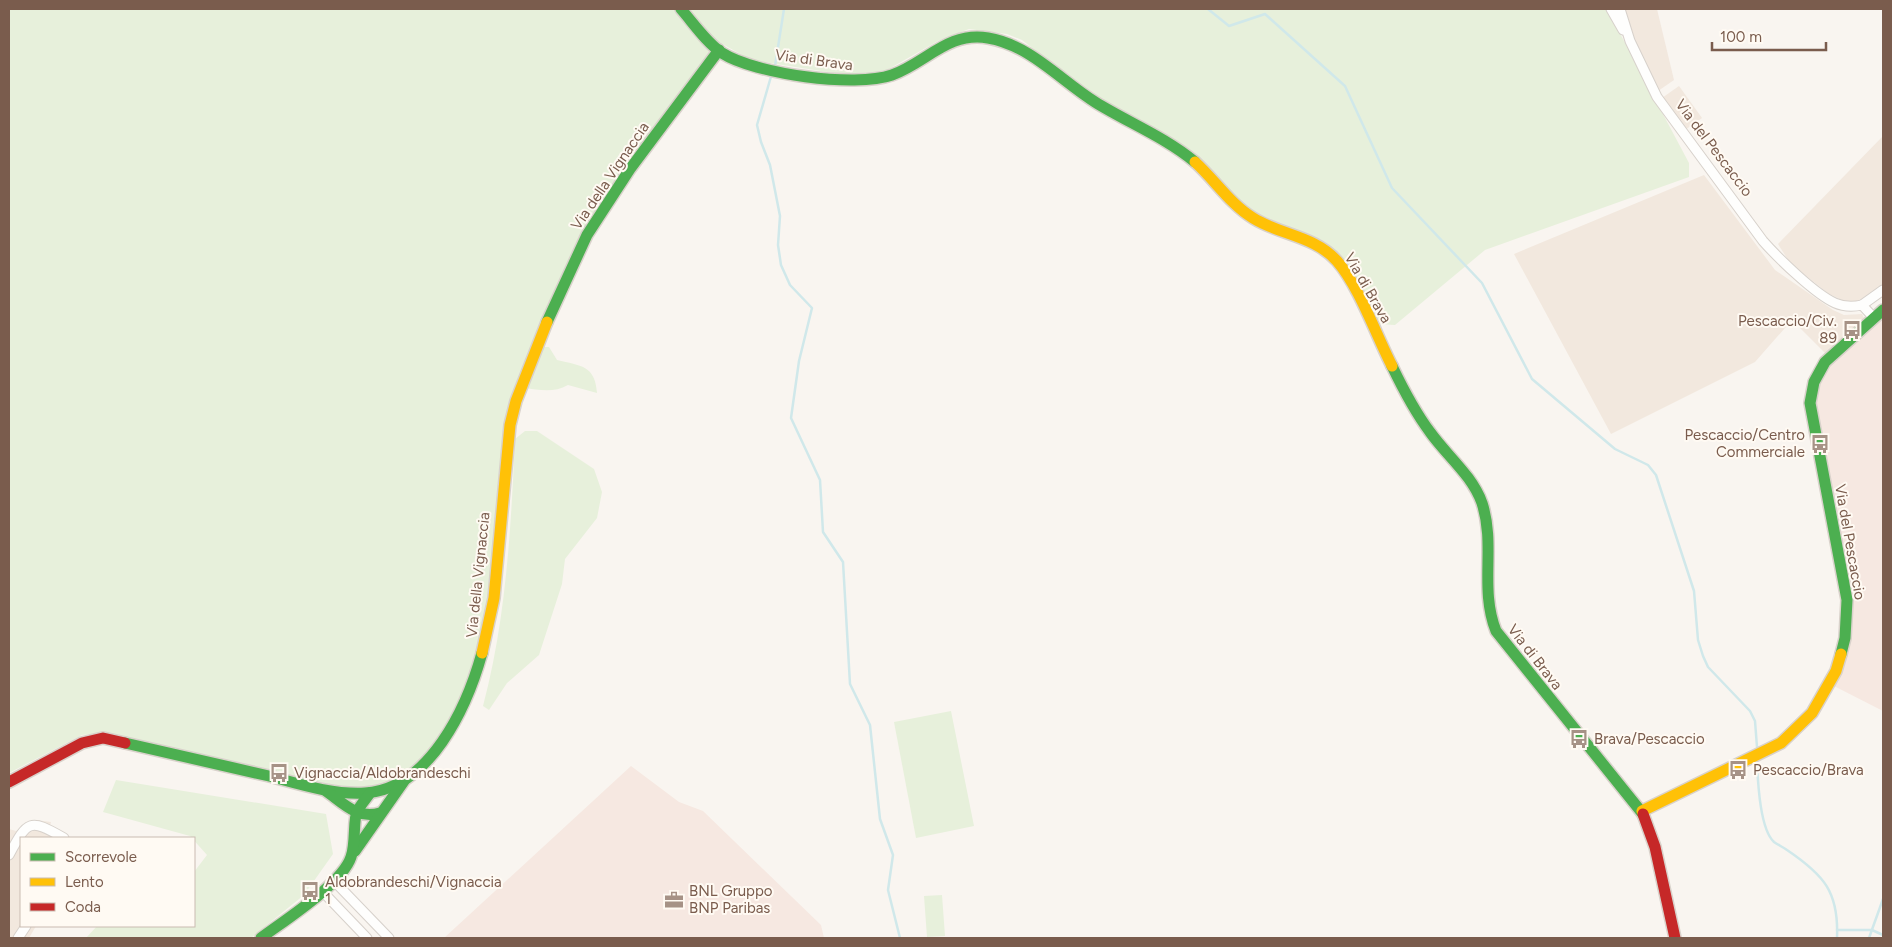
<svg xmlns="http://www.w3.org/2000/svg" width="1892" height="947" viewBox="0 0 1892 947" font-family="Figtree,sans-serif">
  <rect width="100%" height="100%" fill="#f9f5f0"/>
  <g fill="#f2e8de">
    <polygon points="1623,9 1657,9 1674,80 1658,91 1644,70"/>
    <polygon points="1679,86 1702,118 1685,130 1662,98"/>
    <polygon points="1883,136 1883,287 1877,292 1857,301 1844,301 1829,294 1790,263 1778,244"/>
    <polygon points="1704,175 1775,270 1833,310 1844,315 1862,314 1864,318 1825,353 1792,320 1755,362 1611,434 1514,254"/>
    <polygon points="36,820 51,822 48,834 55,838 21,838 21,926 36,926 29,938 9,938 9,829 16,831"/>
  </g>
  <g fill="#f6e8e1">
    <polygon points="1883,310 1883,711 1830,684 1846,629 1811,416 1818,371"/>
    <polygon points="631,766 679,802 703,811 821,925 824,938 444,938"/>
  </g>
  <g fill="#e7f0db">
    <polygon points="9,9 1607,9 1689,163 1689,177 1485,250 1395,325 1377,324 1344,265 1325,242 1250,211 1192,154 1100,101 1022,40 1007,34 969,29 938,41 887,70 853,76 751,60 717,41 607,193 557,289 507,417 487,620 475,667 453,727 398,781 379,787 350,789 104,733 82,735 9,773"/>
    <path d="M541 347H549L557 360C581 366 595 365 597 393L568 385C554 393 540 390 524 388Z"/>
    <path d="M525 431H537L594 469 602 492 597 518 565 559 562 584 539 655 507 683 489 710 483 706C506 620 511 528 515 439Z"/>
    <polygon points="951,711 974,826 916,838 894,722"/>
    <polygon points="116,780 326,814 333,854 304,895 251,938 86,938 97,926 194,926 194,872 207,855 190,836 103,812"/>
    <polygon points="942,895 945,936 927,937 924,896"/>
  </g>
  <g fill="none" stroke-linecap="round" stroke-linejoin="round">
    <g stroke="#d0e8ea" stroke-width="2.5">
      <polyline points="1208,9 1229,26 1265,14 1345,86 1392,188 1482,283 1532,379 1615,449 1648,465 1656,475 1694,591 1698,640 1703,656 1708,667 1750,711 1755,721 1757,747"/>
      <polyline points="775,66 784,9"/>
      <polyline points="772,73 757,125 761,142 770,165 780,216 778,245 781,265 790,285 812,308 799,361 791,418 820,480 823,532 843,562 850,684 870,725 880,819 893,855 888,890 900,938"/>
      <path d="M1757 764C1758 783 1760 829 1774 842 1778 845 1783 847 1787 850 1824 875 1839 892 1837 938"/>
      <polyline points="1837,930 1872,930 1883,935"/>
      <polyline points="1869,938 1883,899"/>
    </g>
    <g stroke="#d7d1cb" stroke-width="11">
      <g id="street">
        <polyline points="1611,9 1623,30"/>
        <path d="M1620 9 1630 41 1657 97 1763 241C1778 258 1815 294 1835 303 1844 307 1853 307 1862 305L1874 318"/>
        <polyline points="1862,305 1883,290"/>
        <path d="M9 855C28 820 29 818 64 838"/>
        <polyline points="334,881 389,938"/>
        <polyline points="322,891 367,938"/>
        <polyline points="18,938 26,926"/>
      </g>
    </g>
    <g stroke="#d9d2cb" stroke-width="14">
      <g id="fast">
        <path d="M681 9C694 24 706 42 722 53 755 74 855 88 892 75 926 63 948 31 988 38 1030 45 1060 80 1095 102 1127 122 1165 137 1195 162"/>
        <polyline points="547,322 587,235 630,169 719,50"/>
        <path d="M1392 366C1403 389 1415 412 1430 432 1447 456 1472 475 1482 503 1496 546 1479 588 1496 631L1643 814"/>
        <polyline points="1841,654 1845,638 1847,600 1810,403 1814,382 1825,362 1883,310"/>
        <path d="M125 743C173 754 221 765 269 776 299 784 333 795 365 793 430 789 467 707 482 653"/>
        <path d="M326 791C343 803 358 820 380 813"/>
        <polyline points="355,851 404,781"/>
        <path d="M261 938C285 920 342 884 351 857 356 844 353 819 357 812 360 805 366 799 370 793"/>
      </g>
    </g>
    <g stroke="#d9d2cb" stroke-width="14">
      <g id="slow">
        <path d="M1195 162C1215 180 1230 204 1253 218 1280 235 1315 236 1337 261 1359 286 1376 335 1392 366"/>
        <polyline points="482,653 494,598 510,425 516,401 547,322"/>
        <polyline points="1642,811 1781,743 1812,713 1836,671 1841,654"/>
      </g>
    </g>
    <g stroke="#d9d2cb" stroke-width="14">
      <g id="jam">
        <polyline points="9,782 82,743 103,738 125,743"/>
        <polyline points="1643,814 1655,847 1675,938"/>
      </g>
    </g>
    <use href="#street" stroke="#fefefd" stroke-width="9"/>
    <use href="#fast" stroke="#4caf50" stroke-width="11"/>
    <use href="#slow" stroke="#ffc107" stroke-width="11"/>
    <use href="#jam" stroke="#c62828" stroke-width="11"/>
  </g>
  <defs>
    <g id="bus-bare" transform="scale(1.5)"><path d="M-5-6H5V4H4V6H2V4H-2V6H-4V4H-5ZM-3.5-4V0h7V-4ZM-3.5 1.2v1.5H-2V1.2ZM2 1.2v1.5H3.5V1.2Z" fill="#a69286" stroke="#fffaf3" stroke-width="2.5" paint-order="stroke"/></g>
    <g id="office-bare" transform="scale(1.5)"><path d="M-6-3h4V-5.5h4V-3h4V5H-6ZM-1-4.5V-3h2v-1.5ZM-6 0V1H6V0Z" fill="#a69286" stroke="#fffaf3" stroke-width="2.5" paint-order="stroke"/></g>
  </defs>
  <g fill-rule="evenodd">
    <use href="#bus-bare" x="1852" y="330"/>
    <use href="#bus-bare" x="1820" y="444"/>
    <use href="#bus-bare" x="1579" y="739"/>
    <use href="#bus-bare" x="1738" y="770"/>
    <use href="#bus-bare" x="279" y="773"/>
    <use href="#bus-bare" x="310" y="891"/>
    <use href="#office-bare" x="674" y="900"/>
  </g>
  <g text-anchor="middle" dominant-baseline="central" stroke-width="4" stroke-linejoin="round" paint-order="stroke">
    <g font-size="15" fill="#7a5c4d" stroke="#fffaf3">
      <text transform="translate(814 60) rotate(8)">Via di Brava</text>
      <text transform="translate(1714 148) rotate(53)">Via del Pescaccio</text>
      <text transform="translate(610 176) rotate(-56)">Via della Vignaccia</text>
      <text transform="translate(1368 288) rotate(60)">Via di Brava</text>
      <text transform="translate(1850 542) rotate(80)">Via del Pescaccio</text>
      <text transform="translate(478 575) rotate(-84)">Via della Vignaccia</text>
      <text transform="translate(1535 657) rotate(52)">Via di Brava</text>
    </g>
    <g font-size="15" fill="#7a5c4d" stroke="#fffaf3" text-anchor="start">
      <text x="1837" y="321" text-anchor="end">Pescaccio/Civ.<tspan x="1837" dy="17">89</tspan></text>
      <text x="1805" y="435" text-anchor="end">Pescaccio/Centro<tspan x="1805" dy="17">Commerciale</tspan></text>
      <text x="1594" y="739">Brava/Pescaccio</text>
      <text x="1753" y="770">Pescaccio/Brava</text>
      <text x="294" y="773">Vignaccia/Aldobrandeschi</text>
      <text x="325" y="882">Aldobrandeschi/Vignaccia<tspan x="325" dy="17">1</tspan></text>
      <text x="689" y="891">BNL Gruppo<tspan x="689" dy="17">BNP Paribas</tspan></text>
    </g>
  </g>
  <rect width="1892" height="947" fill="none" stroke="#7a5c4d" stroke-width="20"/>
  <rect x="20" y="837" width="175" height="90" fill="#fffaf3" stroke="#cabbb1"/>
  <rect x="30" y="853" width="25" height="8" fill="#4caf50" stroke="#cabbb1"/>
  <text x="65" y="862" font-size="15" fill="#7a5c4d">Scorrevole</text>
  <rect x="30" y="878" width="25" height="8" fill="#ffc107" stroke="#cabbb1"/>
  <text x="65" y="887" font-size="15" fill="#7a5c4d">Lento</text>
  <rect x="30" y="903" width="25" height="8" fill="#c62828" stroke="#cabbb1"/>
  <text x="65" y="912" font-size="15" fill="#7a5c4d">Coda</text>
  <path d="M1712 42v8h114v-8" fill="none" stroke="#7a5c4d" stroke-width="2.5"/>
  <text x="1720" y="42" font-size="15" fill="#7a5c4d" stroke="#fffaf3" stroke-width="4" paint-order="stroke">100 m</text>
</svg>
